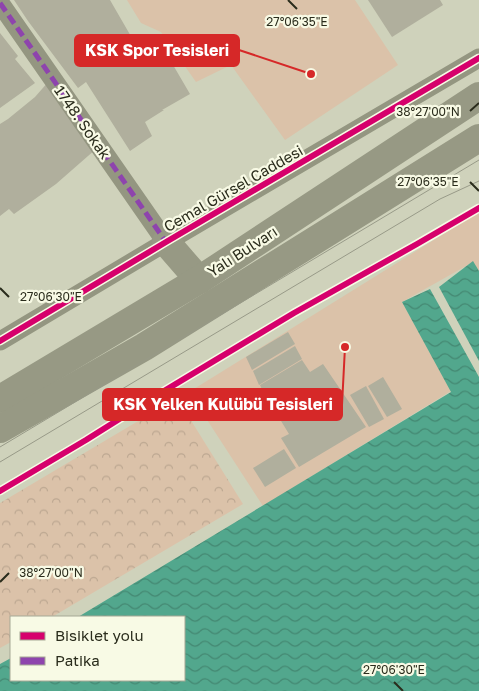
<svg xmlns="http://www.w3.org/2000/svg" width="479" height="691" viewBox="0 0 479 691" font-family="'Golos Text',sans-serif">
  <defs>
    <pattern id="park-crowns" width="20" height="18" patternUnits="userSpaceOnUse" patternTransform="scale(1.25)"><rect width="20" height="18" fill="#dbc2a9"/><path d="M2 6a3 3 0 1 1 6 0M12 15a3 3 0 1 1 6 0" fill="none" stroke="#bca791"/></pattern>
    <pattern id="water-waves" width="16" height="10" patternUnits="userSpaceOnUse" patternTransform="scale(1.25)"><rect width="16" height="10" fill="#52a78d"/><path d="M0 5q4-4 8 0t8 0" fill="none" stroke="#448872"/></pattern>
  </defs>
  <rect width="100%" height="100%" fill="#cfd2bb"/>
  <polygon fill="url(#park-crowns)" points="177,398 243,504 52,617 11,617 11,642 0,648 0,503"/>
  <g fill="#dbc2a9">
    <polygon points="127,0 355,0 398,65 285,140 231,65 196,82 161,32 141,23"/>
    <polygon points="479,212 479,271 473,262 402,302 451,391 263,506 189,392"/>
  </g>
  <g fill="url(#water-waves)">
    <polygon points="473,261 479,271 479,361 439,287"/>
    <polygon points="430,289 479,377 479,691 0,691 0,664 11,658 11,680 184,680 184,617 78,617 451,392 402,302"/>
  </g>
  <g fill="#b0af9d">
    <polygon points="14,0 110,0 136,45 155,34 190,94 162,110 164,110 145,122 152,136 130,151 86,82 78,88 28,21"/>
    <polygon points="368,0 440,0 443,5 392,37"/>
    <polygon points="0,33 18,56 15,59 35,83 0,108"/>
    <polygon points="49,81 96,149 56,184 14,214 9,209 0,216 0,124 8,119 35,97"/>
    <polygon points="288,332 295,344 252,370 246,357"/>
    <polygon points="295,346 302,359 259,385 253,371"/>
    <polygon points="302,360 310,372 323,364 366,427 299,467 281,438 289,434 278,416 287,411 277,416 266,398 260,385"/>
    <polygon points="383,377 402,409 387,417 368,386"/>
    <polygon points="366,386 384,419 369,427 350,395"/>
    <polygon points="284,449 296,468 265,487 253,468"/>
  </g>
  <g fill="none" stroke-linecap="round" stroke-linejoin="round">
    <g stroke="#949681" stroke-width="19">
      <polyline points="0,3 166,242"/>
      <polyline points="0,341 166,242 479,58"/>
    </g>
    <g stroke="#979984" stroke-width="28">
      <polyline points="166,242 199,280"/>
      <polyline points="0,399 199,280 479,96"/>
      <polyline points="0,429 144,347 479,138"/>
    </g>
    <g stroke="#989a88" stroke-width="1">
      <polyline points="0,447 479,160"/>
      <polyline points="0,462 440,199 479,181"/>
    </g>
    <polyline stroke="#8e44ad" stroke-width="5" stroke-dasharray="10 5" stroke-linecap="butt" points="0,3 166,242"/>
    <g stroke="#f8fae5" stroke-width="9">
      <g id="cycleway">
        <polyline points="0,341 166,242 479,58"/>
        <polyline points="0,491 86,440 164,391 294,313 417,244 479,208"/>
      </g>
    </g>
    <use href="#cycleway" stroke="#d6006c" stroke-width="6"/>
  </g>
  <path fill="none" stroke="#2a2c1c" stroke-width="2" d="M288 0 297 9M470 111 479 103M470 182 479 191M0 288 9 297M0 582 9 573M394 682 403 691"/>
  <g text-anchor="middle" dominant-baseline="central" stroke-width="4.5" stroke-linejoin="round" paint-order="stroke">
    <g font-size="15" fill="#2a2c1c" stroke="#f8fae5">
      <text transform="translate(83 122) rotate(55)">1748. Sokak</text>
      <text transform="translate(233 188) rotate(-30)">Cemal Gürsel Caddesi</text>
      <text transform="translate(242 251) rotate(-33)">Yalı Bulvarı</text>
    </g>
  </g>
  <g font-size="12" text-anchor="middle" fill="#2a2c1c" stroke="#f8fae5" stroke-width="4.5" stroke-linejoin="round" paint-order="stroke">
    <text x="297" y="26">27°06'35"E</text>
    <text x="428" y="116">38°27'00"N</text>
    <text x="428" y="186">27°06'35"E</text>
    <text x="51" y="301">27°06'30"E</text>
    <text x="51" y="577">38°27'00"N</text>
    <text x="394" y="674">27°06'30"E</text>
  </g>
  <path fill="none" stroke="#d62828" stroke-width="2" d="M311 74L239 50M345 347L342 405"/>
  <g fill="#d62828" stroke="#f8fae5" stroke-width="2">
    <circle cx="311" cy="74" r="5"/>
    <circle cx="345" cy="347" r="5"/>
  </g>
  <g fill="#d62828" stroke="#d62828" stroke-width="2">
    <rect x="75" y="35" width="164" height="31" rx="5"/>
    <rect x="103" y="389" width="239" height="31" rx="5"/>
  </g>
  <g font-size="16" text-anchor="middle" font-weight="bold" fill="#fff">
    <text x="157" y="56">KSK Spor Tesisleri</text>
    <text x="223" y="410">KSK Yelken Kulübü Tesisleri</text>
  </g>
  <rect x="10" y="616" width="175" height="65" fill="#f8fae5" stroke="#a6a895"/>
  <rect x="20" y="632" width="25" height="8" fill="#d6006c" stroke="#a6a895"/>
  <text x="55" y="641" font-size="15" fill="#2a2c1c">Bisiklet yolu</text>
  <rect x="20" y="657" width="25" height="8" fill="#8e44ad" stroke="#a6a895"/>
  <text x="55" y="666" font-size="15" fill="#2a2c1c">Patika</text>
</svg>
